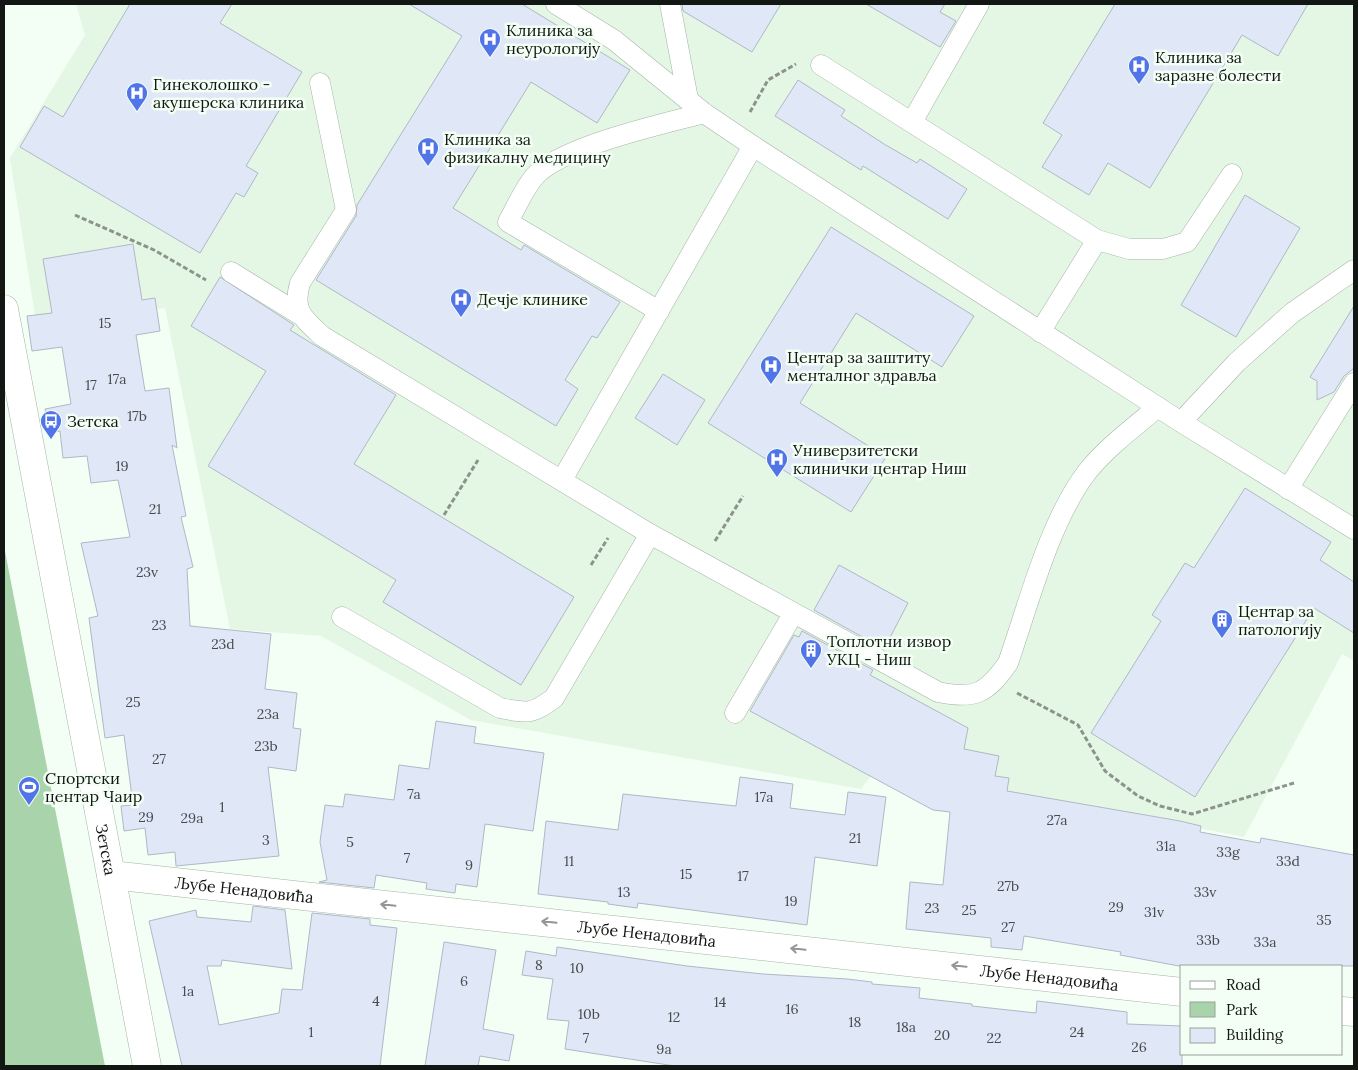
<svg xmlns="http://www.w3.org/2000/svg" width="1358" height="1070" viewBox="0 0 1358 1070" font-family="Lora,serif">
  <rect width="100%" height="100%" fill="#f3fef4"/>
  <polygon fill="#e3f7e4" points="76,4 1354,4 1354,661 1342,654 1244,837 1046,798 875,771 861,789 471,720 321,636 230,629 165,308 37,328 10,158 85,35"/>
  <polygon fill="#a9d4ab" points="4,546 105,1066 4,1066"/>
  <g fill="#e0e7f7" stroke="#b0b7c6">
    <polygon points="130,4 232,4 220,23 302,72 246,166 258,173 244,197 236,193 200,253 20,147 44,106 63,117"/>
    <polygon points="409,4 522,4 630,70 597,123 531,82 453,208 521,250 524,245 620,302 597,338 592,336 565,380 578,389 556,426 316,280 356,216 357,205 462,36"/>
    <polygon points="682,4 781,4 752,52 683,11"/>
    <polygon points="866,4 945,4 940,12 956,21 940,47"/>
    <polygon points="1115,4 1308,4 1278,56 1242,35 1150,188 1108,163 1089,195 1042,167 1062,135 1043,123"/>
    <polygon points="798,80 845,110 841,116 884,144 917,163 920,159 967,189 948,219 863,166 861,170 775,116"/>
    <polygon points="1245,195 1300,228 1236,337 1181,305"/>
    <polygon points="831,227 974,316 942,367 856,313 800,403 886,457 851,512 708,423"/>
    <polygon points="133,244 142,300 155,298 160,331 136,335 145,391 169,388 177,448 172,445 186,516 181,517 193,567 187,569 190,626 271,634 265,689 297,693 293,728 301,729 296,771 268,767 279,856 176,866 175,852 148,855 145,828 124,831 121,806 133,805 124,735 105,738 89,618 98,616 81,543 130,537 118,480 91,483 87,456 63,458 60,431 50,433 45,409 71,404 62,347 32,351 27,316 52,313 43,259"/>
    <polygon points="220,277 294,325 290,330 396,395 354,464 574,597 521,685 383,602 396,580 208,466 266,371 191,326"/>
    <polygon points="1354,306 1354,368 1344,376 1334,392 1317,400 1317,381 1310,377"/>
    <polygon points="663,374 705,400 677,445 635,418"/>
    <polygon points="1245,488 1331,542 1320,560 1354,582 1354,633 1314,608 1195,797 1091,733 1161,621 1152,615 1185,563 1194,568"/>
    <polygon points="839,565 908,603 884,649 814,610"/>
    <polygon points="802,631 873,670 870,675 968,728 964,749 999,756 995,776 1009,778 1007,791 1180,821 1201,826 1200,832 1260,843 1261,838 1354,855 1354,966 1179,966 1120,955 1121,952 1024,936 1022,950 991,947 991,938 906,929 910,882 943,885 950,812 933,810 750,711 794,635 799,637"/>
    <polygon points="436,721 476,727 474,743 544,753 533,831 485,824 477,887 456,884 455,893 426,889 427,883 376,875 374,888 319,882 327,880 320,842 325,805 343,807 345,794 394,800 399,765 429,769"/>
    <polygon points="740,777 793,784 790,808 845,815 848,792 886,797 877,866 815,857 807,925 638,903 637,908 608,904 608,902 538,894 546,821 618,830 623,794 736,806"/>
    <polygon points="253,906 285,910 292,969 222,960 221,966 207,966 219,1025 279,1013 282,989 302,990 312,913 370,919 370,925 397,928 380,1066 182,1066 149,921 196,910 197,917 251,922"/>
    <polygon points="444,942 496,950 483,1029 514,1035 509,1061 480,1056 478,1066 425,1066"/>
    <polygon points="557,947 687,966 763,974 847,979 872,982 872,984 920,988 919,998 972,1004 972,1006 1036,1013 1037,1001 1127,1012 1127,1024 1182,1026 1182,1066 675,1066 565,1049 569,1021 547,1019 553,979 522,975 526,951 556,956"/>
  </g>
  <g fill="none" stroke-linecap="round" stroke-linejoin="round">
    <g stroke="#a7b4a7" stroke-width="21">
      <g id="lane">
        <polyline points="556,4 614,40 704,113 753,146 1181,422 1354,529"/>
        <polyline points="670,4 688,99"/>
        <polyline points="821,65 1097,240 1040,332"/>
        <path d="M320 83 346 210 300 283C292 311 303 318 322 336L650 534 938 692C975 700 987 693 1008 663 1029 603 1049 522 1087 472 1106 448 1134 427 1158 407"/>
        <polyline points="912,122 979,4"/>
        <polyline points="1097,240 1129,249 1163,249 1187,242 1232,174"/>
        <polyline points="231,272 299,314"/>
        <path d="M659 311 508 222C516 208 524 188 535 176 562 146 663 124 704 113"/>
        <polyline points="1181,422 1237,362 1292,313 1354,270"/>
        <polyline points="562,480 753,146"/>
        <polyline points="1288,489 1354,383"/>
        <path d="M342 617 500 708C527 713 532 715 554 698L650 534"/>
        <polyline points="735,713 793,614"/>
      </g>
    </g>
    <g stroke="#a7b4a7" stroke-width="29">
      <g id="street">
        <path id="s1" d="M111 875 1182 992"/>
        <polyline points="1342,1011 1354,1012"/>
      </g>
    </g>
    <g stroke="#a7b4a7" stroke-width="29">
      <g id="secondary">
        <path id="s2" d="M4 309 147 1066"/>
      </g>
    </g>
    <g stroke="#8c938c" stroke-width="3" stroke-dasharray="5 2.5" stroke-linecap="butt">
      <polyline points="750,112 768,80 796,64"/>
      <polyline points="75,215 154,250 206,280"/>
      <polyline points="444,515 478,460"/>
      <polyline points="715,541 743,496"/>
      <polyline points="591,565 608,538"/>
      <polyline points="1017,693 1078,725 1105,771 1138,796 1160,806 1192,814 1294,783"/>
    </g>
    <use href="#lane" stroke="#fff" stroke-width="20"/>
    <use href="#street" stroke="#fff" stroke-width="28"/>
    <use href="#secondary" stroke="#fff" stroke-width="28"/>
  </g>
  <defs><path id="oneway-shaft" d="M-6 0H5M1.5-3L5.5 0L1.5 3" fill="none" stroke-width="1.6" stroke-linecap="round" stroke-linejoin="round" transform="scale(1.25)"/></defs>
  <g stroke="#959795">
    <use href="#oneway-shaft" transform="translate(388 905) rotate(-174)"/>
    <use href="#oneway-shaft" transform="translate(549 922) rotate(-174)"/>
    <use href="#oneway-shaft" transform="translate(798 949) rotate(-174)"/>
    <use href="#oneway-shaft" transform="translate(959 966) rotate(-174)"/>
  </g>
  <defs>
    <g id="hospital-pin" transform="scale(1.125)"><path d="M0 17L-7.5 6A9.5 9.5 0 1 1 7.5 6Z" fill="#5175e9" stroke="#f3fef4"/><path d="M-5-5h3v3.5h4V-5h3V5h-3V1.5h-4V5h-3Z" fill="#fff"/></g>
    <g id="bus-pin" transform="scale(1.125)"><path d="M0 17L-7.5 6A9.5 9.5 0 1 1 7.5 6Z" fill="#5175e9" stroke="#f3fef4"/><path d="M-5-6H5V4H4V6H2V4H-2V6H-4V4H-5ZM-3.5-4V0h7V-4ZM-3.5 1.2v1.5H-2V1.2ZM2 1.2v1.5H3.5V1.2Z" fill="#fff"/></g>
    <g id="building-pin" transform="scale(1.125)"><path d="M0 17L-7.5 6A9.5 9.5 0 1 1 7.5 6Z" fill="#5175e9" stroke="#f3fef4"/><path d="M-4-6H4V6H1V3H-1V6H-4ZM-2.5-4.3h1.7v1.8h-1.7ZM.8-4.3h1.7v1.8H.8ZM-2.5-1h1.7V.8h-1.7ZM.8-1h1.7V.8H.8Z" fill="#fff"/></g>
    <g id="stadium-pin" transform="scale(1.125)"><path d="M0 17L-7.5 6A9.5 9.5 0 1 1 7.5 6Z" fill="#5175e9" stroke="#f3fef4"/><path d="M0-5a6.5 5 0 1 0 0 10a6.5 5 0 1 0 0-10ZM-3.5-1.8h7v3.6h-7Z" fill="#fff"/></g>
  </defs>
  <g fill-rule="evenodd">
    <use href="#hospital-pin" x="490" y="39"/>
    <use href="#hospital-pin" x="1139" y="66"/>
    <use href="#hospital-pin" x="137" y="93"/>
    <use href="#hospital-pin" x="428" y="148"/>
    <use href="#hospital-pin" x="461" y="299"/>
    <use href="#hospital-pin" x="771" y="366"/>
    <use href="#bus-pin" x="51" y="421"/>
    <use href="#hospital-pin" x="777" y="459"/>
    <use href="#building-pin" x="1222" y="620"/>
    <use href="#building-pin" x="811" y="650"/>
    <use href="#stadium-pin" x="29" y="787"/>
  </g>
  <g text-anchor="middle" dominant-baseline="central" stroke-width="5" stroke-linejoin="round" paint-order="stroke">
    <g font-size="14" fill="#464b4c">
      <text x="105" y="323">15</text>
      <text x="117" y="379">17a</text>
      <text x="91" y="385">17</text>
      <text x="137" y="416">17b</text>
      <text x="122" y="466">19</text>
      <text x="155" y="509">21</text>
      <text x="147" y="572">23v</text>
      <text x="159" y="625">23</text>
      <text x="223" y="644">23d</text>
      <text x="133" y="702">25</text>
      <text x="268" y="714">23a</text>
      <text x="266" y="746">23b</text>
      <text x="159" y="759">27</text>
      <text x="414" y="794">7a</text>
      <text x="764" y="797">17a</text>
      <text x="222" y="807">1</text>
      <text x="146" y="817">29</text>
      <text x="192" y="818">29a</text>
      <text x="1057" y="820">27a</text>
      <text x="855" y="838">21</text>
      <text x="266" y="840">3</text>
      <text x="350" y="842">5</text>
      <text x="1166" y="846">31a</text>
      <text x="1228" y="852">33g</text>
      <text x="407" y="858">7</text>
      <text x="569" y="861">11</text>
      <text x="1288" y="861">33d</text>
      <text x="469" y="865">9</text>
      <text x="686" y="874">15</text>
      <text x="743" y="876">17</text>
      <text x="1008" y="886">27b</text>
      <text x="624" y="892">13</text>
      <text x="1205" y="892">33v</text>
      <text x="791" y="901">19</text>
      <text x="1116" y="907">29</text>
      <text x="932" y="908">23</text>
      <text x="969" y="910">25</text>
      <text x="1154" y="912">31v</text>
      <text x="1324" y="920">35</text>
      <text x="1008" y="927">27</text>
      <text x="1208" y="940">33b</text>
      <text x="1265" y="942">33a</text>
      <text x="539" y="965">8</text>
      <text x="577" y="968">10</text>
      <text x="464" y="981">6</text>
      <text x="188" y="991">1a</text>
      <text x="376" y="1001">4</text>
      <text x="720" y="1002">14</text>
      <text x="792" y="1009">16</text>
      <text x="589" y="1014">10b</text>
      <text x="674" y="1017">12</text>
      <text x="855" y="1022">18</text>
      <text x="906" y="1027">18a</text>
      <text x="311" y="1032">1</text>
      <text x="1077" y="1032">24</text>
      <text x="942" y="1035">20</text>
      <text x="586" y="1038">7</text>
      <text x="994" y="1038">22</text>
      <text x="1139" y="1047">26</text>
      <text x="664" y="1049">9a</text>
    </g>
    <g font-size="16" fill="#131713" stroke="#f3fef4" text-anchor="start">
      <text x="506" y="30">Клиника за<tspan x="506" dy="18">неурологију</tspan></text>
      <text x="1155" y="57">Клиника за<tspan x="1155" dy="18">заразне болести</tspan></text>
      <text x="153" y="84">Гинеколошко -<tspan x="153" dy="18">акушерска клиника</tspan></text>
      <text x="444" y="139">Клиника за<tspan x="444" dy="18">физикалну медицину</tspan></text>
      <text x="477" y="299">Дечје клинике</text>
      <text x="787" y="357">Центар за заштиту<tspan x="787" dy="18">менталног здравља</tspan></text>
      <text x="67" y="421">Зетска</text>
      <text x="793" y="450">Универзитетски<tspan x="793" dy="18">клинички центар Ниш</tspan></text>
      <text x="1238" y="611">Центар за<tspan x="1238" dy="18">патологију</tspan></text>
      <text x="827" y="641">Топлотни извор<tspan x="827" dy="18">УКЦ - Ниш</tspan></text>
      <text x="45" y="778">Спортски<tspan x="45" dy="18">центар Чаир</tspan></text>
    </g>
    <g font-size="16" fill="#131713" stroke="#f3fef4">
      <text stroke="none"><textPath href="#s2" startOffset="550">Зетска</textPath></text>
      <text stroke="none"><textPath href="#s1" startOffset="134">Љубе Ненадовића</textPath></text>
      <text stroke="none"><textPath href="#s1" startOffset="539">Љубе Ненадовића</textPath></text>
      <text stroke="none"><textPath href="#s1" startOffset="944">Љубе Ненадовића</textPath></text>
    </g>
  </g>
  <rect width="1358" height="1070" fill="none" stroke="#131713" stroke-width="10"/>
  <rect x="1180" y="965" width="162" height="90" fill="#f3fef4" stroke="#99a29a"/>
  <rect x="1190" y="981" width="25" height="8" fill="#ffffff" stroke="#99a29a"/>
  <text x="1226" y="990" font-size="15" fill="#131713">Road</text>
  <rect x="1190" y="1002" width="25" height="15" fill="#a9d4ab" stroke="#99a29a"/>
  <text x="1226" y="1015" font-size="15" fill="#131713">Park</text>
  <rect x="1190" y="1028" width="25" height="15" fill="#e0e7f7" stroke="#99a29a"/>
  <text x="1226" y="1040" font-size="15" fill="#131713">Building</text>
</svg>
